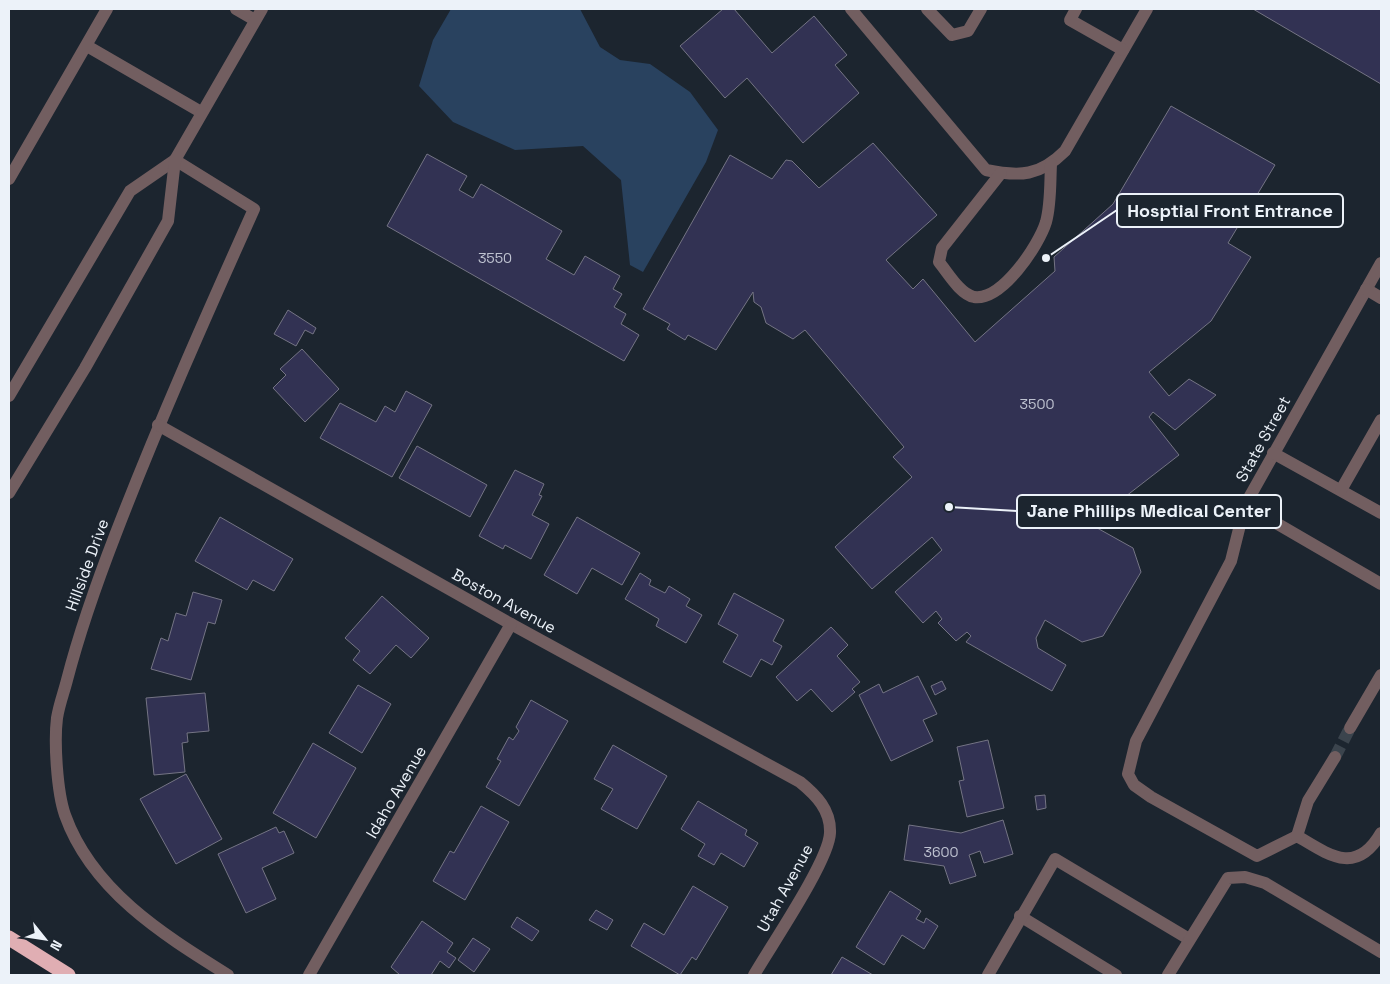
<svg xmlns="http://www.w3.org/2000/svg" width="1390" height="984" viewBox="0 0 1390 984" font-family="'Space Grotesk',sans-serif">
  <rect width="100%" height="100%" fill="#1c252f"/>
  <polygon fill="#29425f" points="451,9 580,9 600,47 620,60 650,64 690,92 718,130 706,162 643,272 630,265 621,180 583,146 515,150 453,122 419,86 433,40"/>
  <g fill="#323253" stroke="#747484">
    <polygon points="723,9 734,9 772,53 814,16 847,55 835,65 859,93 803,143 747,78 725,98 680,46"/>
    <polygon points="1253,9 1381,9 1381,84"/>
    <polygon points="1171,106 1275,165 1228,243 1251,257 1211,321 1149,372 1169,396 1189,379 1216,395 1175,430 1153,412 1149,417 1179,455 1090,524 1133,548 1141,572 1103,636 1082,642 1045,620 1036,638 1038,648 1066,665 1052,691 966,642 971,636 967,632 956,641 938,623 942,619 936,611 923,623 895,592 942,550 932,537 872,589 835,547 912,477 893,457 904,447 805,330 793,339 766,323 761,307 754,302 753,292 716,350 688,335 685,340 667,329 670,324 643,309 730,155 772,179 786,160 792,161 819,188 873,143 937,215 886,260 913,289 923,279 975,342 1055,271 1054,257 1113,204"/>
    <polygon points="427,154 467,176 459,190 473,198 481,184 562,231 546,259 574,275 585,256 620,276 613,289 622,294 614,307 626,314 621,324 639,335 624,361 387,226"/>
    <polygon points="288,310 316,328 313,334 305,330 296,346 274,334"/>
    <polygon points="302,349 339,389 305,422 273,388 286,375 280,369"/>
    <polygon points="406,391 432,405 392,477 320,438 340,403 376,422 385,406 395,412"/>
    <polygon points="417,446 487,485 470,517 399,478"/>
    <polygon points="515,470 544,484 539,495 542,496 532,515 549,524 531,559 505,545 503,549 479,536"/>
    <polygon points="220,517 293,559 274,591 253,580 247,590 195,561"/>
    <polygon points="577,517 640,553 622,585 592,568 577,594 544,575"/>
    <polygon points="640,573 651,580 649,585 665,593 669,586 690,599 686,606 702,615 686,643 656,626 659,619 625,599"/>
    <polygon points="193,592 222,600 215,624 208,622 191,680 151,669 161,638 168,641 176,613 186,616"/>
    <polygon points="734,593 784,620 773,641 782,646 772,665 761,659 751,677 723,662 738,635 718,624"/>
    <polygon points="382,596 429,638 411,658 396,645 370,674 353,660 360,651 345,638"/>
    <polygon points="831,627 848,645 837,656 860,682 852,689 855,692 832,712 811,689 797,701 776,677"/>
    <polygon points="918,676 937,714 923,720 933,741 891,761 859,695 879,684 883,693"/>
    <polygon points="942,681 946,689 935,695 931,686"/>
    <polygon points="358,685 391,704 362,753 329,733"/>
    <polygon points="205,693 209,731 187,733 188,742 182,743 185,772 154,775 146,698"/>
    <polygon points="531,700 568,721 519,806 486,787 501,761 497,759 509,737 513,740 519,731 516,727"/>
    <polygon points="988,740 1004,808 967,817 959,781 964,780 957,747"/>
    <polygon points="313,743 356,768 316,838 273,813"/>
    <polygon points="613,745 667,776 637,829 601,809 613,789 594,779"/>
    <polygon points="186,774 222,839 176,864 140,799"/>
    <polygon points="1045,795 1046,808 1037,810 1035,796"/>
    <polygon points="698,801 747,830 745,835 758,843 744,867 721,853 714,865 698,856 705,844 681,829"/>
    <polygon points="481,806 509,822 465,900 433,881 450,851 454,853"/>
    <polygon points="1003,820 1013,854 984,863 980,851 969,855 976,876 950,884 944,866 904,860 909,825 961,833"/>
    <polygon points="276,827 279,833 284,831 294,853 262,868 276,899 246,913 218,854"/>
    <polygon points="693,886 728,907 696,960 692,957 680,975 631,946 644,923 664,935"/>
    <polygon points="890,891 921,911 916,919 924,923 926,918 938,926 924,949 902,935 884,965 856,947"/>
    <polygon points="596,910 613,920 607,930 589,920"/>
    <polygon points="517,917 539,931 532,941 511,927"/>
    <polygon points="422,921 453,943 447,952 456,958 449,968 440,961 431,975 400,975 391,967"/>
    <polygon points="473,938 490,949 474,972 458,960"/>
    <polygon points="842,957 873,975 831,975"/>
  </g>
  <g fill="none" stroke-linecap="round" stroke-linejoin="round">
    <polyline stroke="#3b444d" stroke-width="12" stroke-dasharray="12 6" stroke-linecap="butt" points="1335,757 1350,728"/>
    <g stroke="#725e60" stroke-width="12">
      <polyline points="236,9 255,20"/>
      <path d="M851 9 986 170C1020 177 1040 176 1065 151L1147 9"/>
      <polyline points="927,9 952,35 968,31 981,9"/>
      <polyline points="1076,9 1070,20 1123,50"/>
      <polyline points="87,46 201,112"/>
      <path d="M175 160 254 209C206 316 158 424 116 533 97 582 80 630 67 680 64 692 59 705 57 718 54 742 57 792 65 815 92 891 164 935 228 975"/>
      <path d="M1001 173 942 248 939 262C948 273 960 294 974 297 1002 301 1039 245 1046 222 1051 204 1050 183 1051 164"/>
      <polyline points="9,179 107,9"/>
      <path d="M1381 263 1245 505 1231 561 1145 724 1136 741 1128 774 1134 785 1151 797 1257 856 1297 836C1329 855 1356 876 1381 833"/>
      <polyline points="1366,289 1381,298"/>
      <polyline points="9,396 130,191 175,160"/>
      <path d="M158 425 511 624 800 782C816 795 831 810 830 833 829 861 770 947 754 975"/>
      <polyline points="1273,453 1381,513"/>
      <polyline points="1341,490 1381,420"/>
      <polyline points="9,493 85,368 168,221 175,160 262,9"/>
      <polyline points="1245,505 1381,584"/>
      <polyline points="1350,728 1381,675"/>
      <polyline points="1297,836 1308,801 1335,757"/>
      <polyline points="1020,916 1116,975"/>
      <polyline points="309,975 511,624"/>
      <polyline points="988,975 1055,859 1189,939"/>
      <polyline points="1168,975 1228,878 1245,877 1265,883 1381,952"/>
    </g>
    <polyline stroke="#e0aeb3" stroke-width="15" points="9,938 68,975"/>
  </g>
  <g text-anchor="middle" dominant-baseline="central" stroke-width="5" stroke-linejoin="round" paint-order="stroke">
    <g font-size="14" fill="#bec2d0">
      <text x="495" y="258">3550</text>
      <text x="1037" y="404">3500</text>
      <text x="941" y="852">3600</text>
    </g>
    <g font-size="16" fill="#ecf2f9" stroke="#1c252f">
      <text transform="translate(1263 439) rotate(-61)">State Street</text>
      <text transform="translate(87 565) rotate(-70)">Hillside Drive</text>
      <text transform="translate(504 601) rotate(29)">Boston Avenue</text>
      <text transform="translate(396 792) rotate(-60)">Idaho Avenue</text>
      <text transform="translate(785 888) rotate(-61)">Utah Avenue</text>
    </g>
  </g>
  <path fill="none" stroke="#ecf2f9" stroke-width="2" d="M1046 258L1117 210M949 507L1017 511"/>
  <g fill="#ecf2f9" stroke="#1c252f" stroke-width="2">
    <circle cx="1046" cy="258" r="5"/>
    <circle cx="949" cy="507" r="5"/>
  </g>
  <g fill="#1c252f" stroke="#ecf2f9" stroke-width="2">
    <rect x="1117" y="194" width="226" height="33" rx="5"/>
    <rect x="1017" y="495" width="264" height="33" rx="5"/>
  </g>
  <g font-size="18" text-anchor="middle" font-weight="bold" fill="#ecf2f9">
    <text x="1230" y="217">Hosptial Front Entrance</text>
    <text x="1149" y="517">Jane Phillips Medical Center</text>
  </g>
  <rect width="1390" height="984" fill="none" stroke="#ecf2f9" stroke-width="20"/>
  <g transform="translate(45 939) rotate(120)" stroke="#1c252f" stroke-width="4" paint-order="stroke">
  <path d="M0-4L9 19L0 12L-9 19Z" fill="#ecf2f9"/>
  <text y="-8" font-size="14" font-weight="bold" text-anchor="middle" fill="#ecf2f9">N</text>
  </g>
</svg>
